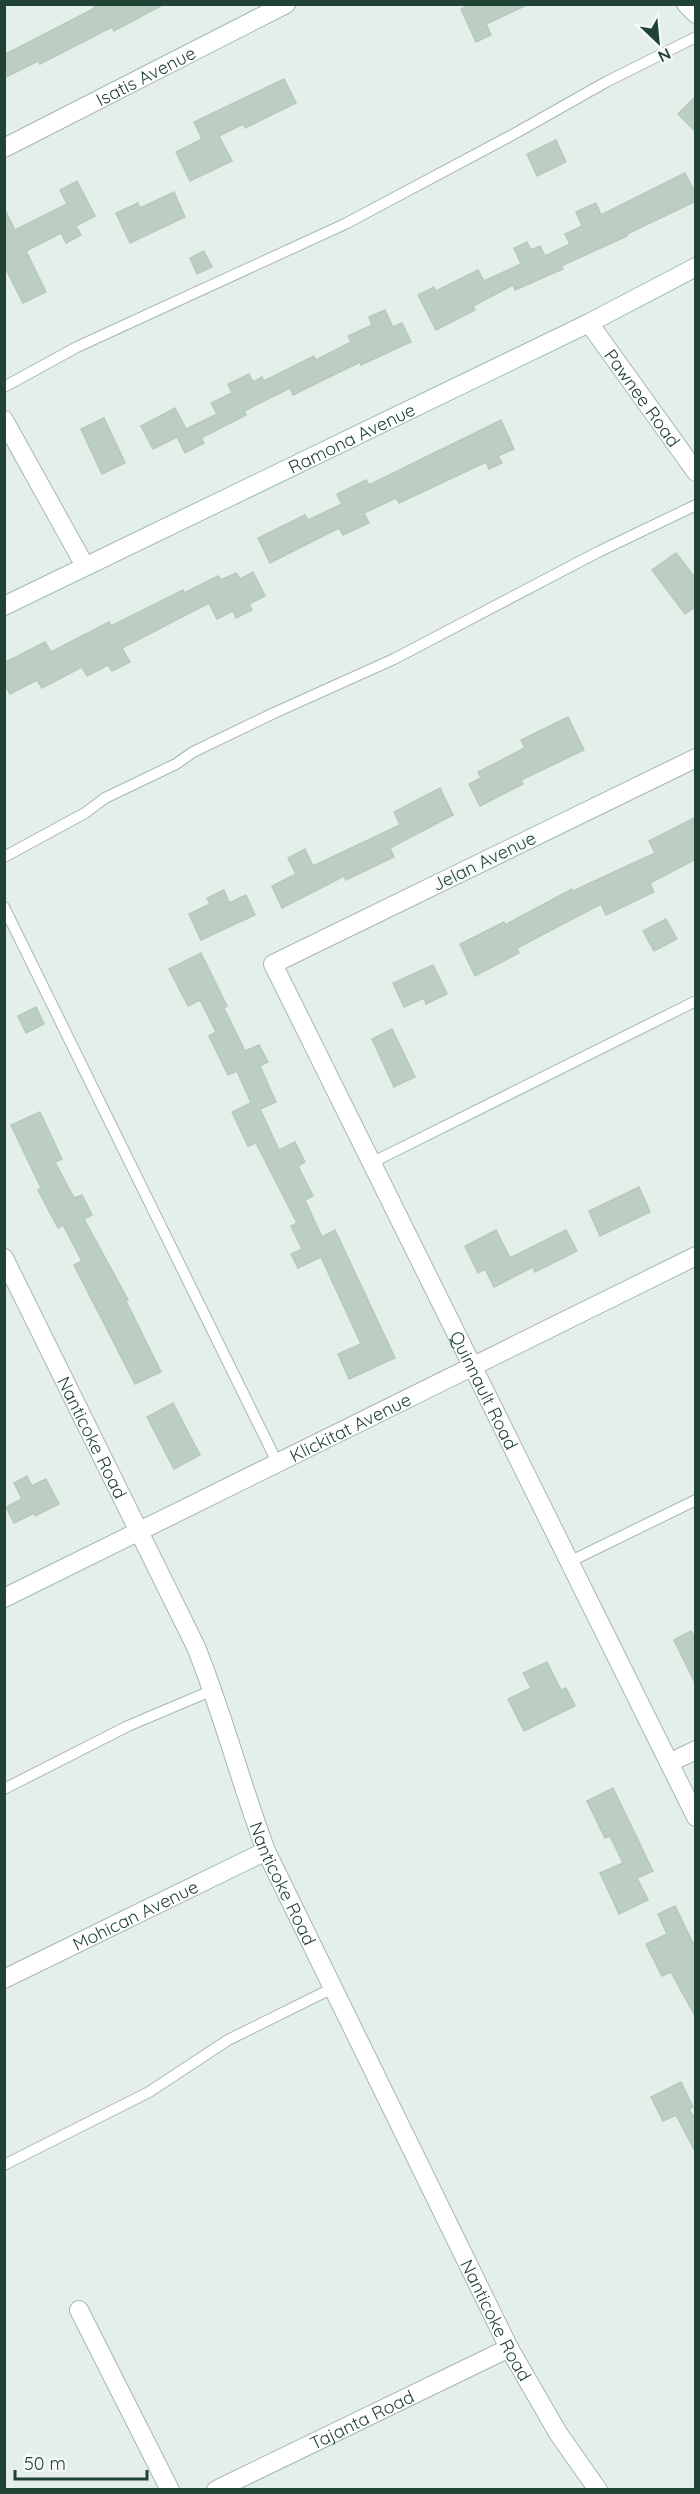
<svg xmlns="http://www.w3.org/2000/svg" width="700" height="2494" viewBox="0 0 700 2494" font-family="Quicksand,sans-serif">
  <rect width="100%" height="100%" fill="#e4efe9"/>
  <g fill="#bccdc4" stroke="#b6cabf" stroke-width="1.5">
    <polygon points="93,4 164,4 114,31 112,27 40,64 38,61 4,78 4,55 95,8"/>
    <polygon points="472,4 529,4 486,24 491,35 476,42 461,9"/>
    <polygon points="284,79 296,103 245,128 243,124 219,136 232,161 190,181 176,152 202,139 194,122"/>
    <polygon points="696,96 696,132 678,114"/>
    <polygon points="556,140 566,162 537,176 527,154"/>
    <polygon points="685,173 696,194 696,201 627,234 627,236 561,266 563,269 515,290 513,285 473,306 475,310 436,330 418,295 434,287 436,291 478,270 484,281 521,264 514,248 527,242 531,250 540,246 545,256 570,244 565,234 582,226 576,212 596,203 601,215"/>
    <polygon points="77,181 95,216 76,226 81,235 66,243 61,233 26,251 46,292 23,303 4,265 4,208 15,230 67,204 60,190"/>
    <polygon points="174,192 185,217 130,243 116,213 138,203 140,208"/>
    <polygon points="204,251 212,267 197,274 190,258"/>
    <polygon points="385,310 393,327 402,323 411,342 361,365 360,362 293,395 290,388 244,411 246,415 201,438 204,443 185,453 177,437 153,449 141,426 175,408 186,429 217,414 211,403 232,393 228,384 249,374 253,382 262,377 264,381 314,356 316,360 351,342 348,336 372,325 369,317"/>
    <polygon points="104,418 125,463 102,474 81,429"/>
    <polygon points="501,420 514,449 498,456 502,463 489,469 486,462 399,503 396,498 364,513 369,523 343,535 339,528 270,563 258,538 305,515 308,520 342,504 337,494 366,480 369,485"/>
    <polygon points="676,553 696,579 696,606 685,614 652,570"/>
    <polygon points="253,572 265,596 249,604 252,610 236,618 233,611 217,619 209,603 122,648 130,662 112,671 108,665 87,676 82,667 42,688 37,680 10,694 4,683 4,663 45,642 51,652 109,622 111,626 183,590 184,593 218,576 221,580 236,573 240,579"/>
    <polygon points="568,717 584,750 521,780 523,784 480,806 469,784 481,778 478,772 525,748 521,740"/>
    <polygon points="440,788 453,815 390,848 394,857 346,880 344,876 282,908 272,886 296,874 288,858 305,849 313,866 400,825 394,812"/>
    <polygon points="696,817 696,859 650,883 654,892 606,915 601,904 517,948 519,953 475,976 460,944 504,922 505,925 572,889 573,891 655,853 649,841"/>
    <polygon points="224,890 229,903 246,895 255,915 201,940 189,914 210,904 207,898"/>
    <polygon points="666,919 677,939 654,951 643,931"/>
    <polygon points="201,953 227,1006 224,1008 245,1051 259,1045 268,1062 260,1066 276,1102 260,1109 279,1150 295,1142 305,1162 298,1166 313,1196 305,1200 322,1237 335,1230 395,1358 349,1379 338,1354 361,1344 321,1257 298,1268 291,1254 302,1249 291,1226 297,1223 256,1143 248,1146 232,1112 251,1103 237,1071 228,1075 209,1036 216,1032 200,1000 188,1006 169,969"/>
    <polygon points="433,965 447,994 426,1004 424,998 404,1007 393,983"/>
    <polygon points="36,1007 44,1024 26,1033 18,1016"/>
    <polygon points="392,1029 415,1077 394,1087 372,1039"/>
    <polygon points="40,1112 62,1159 55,1162 74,1198 82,1195 92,1215 84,1219 128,1300 126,1301 161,1372 135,1384 74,1265 82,1261 63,1225 58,1228 38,1190 41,1188 11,1125"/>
    <polygon points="639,1187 650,1212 600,1236 589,1211"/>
    <polygon points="496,1230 510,1258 566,1230 577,1251 535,1272 533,1267 494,1287 485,1269 478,1273 465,1246"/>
    <polygon points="173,1403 200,1455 174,1469 147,1417"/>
    <polygon points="27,1476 32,1486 46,1479 59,1504 35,1516 34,1513 14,1523 6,1507 22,1499 14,1483"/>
    <polygon points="691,1631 696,1640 696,1685 674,1640"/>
    <polygon points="547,1662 561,1690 566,1688 575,1706 524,1731 508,1699 531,1688 523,1673"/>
    <polygon points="613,1788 653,1871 637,1878 648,1900 619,1914 600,1873 623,1863 610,1836 605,1838 587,1801"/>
    <polygon points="675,1906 696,1949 696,2018 671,1972 662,1976 646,1944 667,1934 658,1914"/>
    <polygon points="681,2082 693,2107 689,2109 696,2121 696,2153 676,2115 663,2121 651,2097"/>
  </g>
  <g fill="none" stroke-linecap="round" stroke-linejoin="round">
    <g stroke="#a6b8b0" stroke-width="12">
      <g id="lane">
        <polyline points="4,387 77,347 345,224 514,134 606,82 696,37"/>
        <polyline points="4,857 85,813 105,798 176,764 193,752 274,713 394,659 598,552 696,505"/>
        <polyline points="4,907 277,1462"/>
        <polyline points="371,1163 696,1001"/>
        <polyline points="569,1562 696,1500"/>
        <polyline points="4,1789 128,1726 213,1690"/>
        <polyline points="4,2165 149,2092 228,2040 333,1988"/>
      </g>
    </g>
    <g stroke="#a6b8b0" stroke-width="20">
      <g id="street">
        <path id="s1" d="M4 148 286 4"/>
        <path id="s2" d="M589 323 696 472"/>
        <polyline points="4,420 85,566"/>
        <path id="s3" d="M696 758 273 964 696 1817"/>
        <path id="s4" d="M4 1258 196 1647C223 1714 241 1784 266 1851L509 2348 558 2433 598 2490"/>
        <path id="s5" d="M4 1598 696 1256"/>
        <polyline points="669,1763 696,1750"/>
        <path id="s6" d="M4 1979 266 1851"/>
        <polyline points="79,2310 170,2490"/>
        <path id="s7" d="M216 2490 509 2348"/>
      </g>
    </g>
    <g stroke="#a1bcb0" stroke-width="20">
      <g id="secondary">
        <polyline points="686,4 696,14"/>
        <path id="s8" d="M4 606 589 323 696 267"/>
      </g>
    </g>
    <use href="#lane" stroke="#fff" stroke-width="10"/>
    <use href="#street" stroke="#fff" stroke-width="18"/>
    <use href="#secondary" stroke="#fff" stroke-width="18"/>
  </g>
  <g text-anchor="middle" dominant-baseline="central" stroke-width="5" stroke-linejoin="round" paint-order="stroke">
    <g font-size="18" fill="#214336" stroke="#f6fbf8">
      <text stroke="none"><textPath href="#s1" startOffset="159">Isatis Avenue</textPath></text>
      <text stroke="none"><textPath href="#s2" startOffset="92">Pawnee Road</textPath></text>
      <text stroke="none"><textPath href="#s8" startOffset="386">Ramona Avenue</textPath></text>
      <text transform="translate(484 861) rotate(-26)">Jelan Avenue</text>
      <text stroke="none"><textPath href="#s3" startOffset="946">Quinnault Road</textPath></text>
      <text stroke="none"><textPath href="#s5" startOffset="386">Klickitat Avenue</textPath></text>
      <text stroke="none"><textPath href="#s4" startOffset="200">Nanticoke Road</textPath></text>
      <text stroke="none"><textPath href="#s4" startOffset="686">Nanticoke Road</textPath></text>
      <text stroke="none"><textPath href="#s6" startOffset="146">Mohican Avenue</textPath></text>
      <text stroke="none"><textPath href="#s4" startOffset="1172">Nanticoke Road</textPath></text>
      <text stroke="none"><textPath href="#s7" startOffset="162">Tajanta Road</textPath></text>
    </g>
  </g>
  <rect width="700" height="2494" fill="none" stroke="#214336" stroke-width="12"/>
  <g transform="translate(658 42) rotate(154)" stroke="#f6fbf8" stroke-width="4.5" paint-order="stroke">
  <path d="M0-4.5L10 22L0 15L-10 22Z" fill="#214336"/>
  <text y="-9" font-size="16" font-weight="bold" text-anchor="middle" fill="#214336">N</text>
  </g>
  <path d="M15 2470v9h132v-9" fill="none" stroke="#214336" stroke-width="3"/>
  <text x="24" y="2470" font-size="18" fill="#214336" stroke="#f6fbf8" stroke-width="4.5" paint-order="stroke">50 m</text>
</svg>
